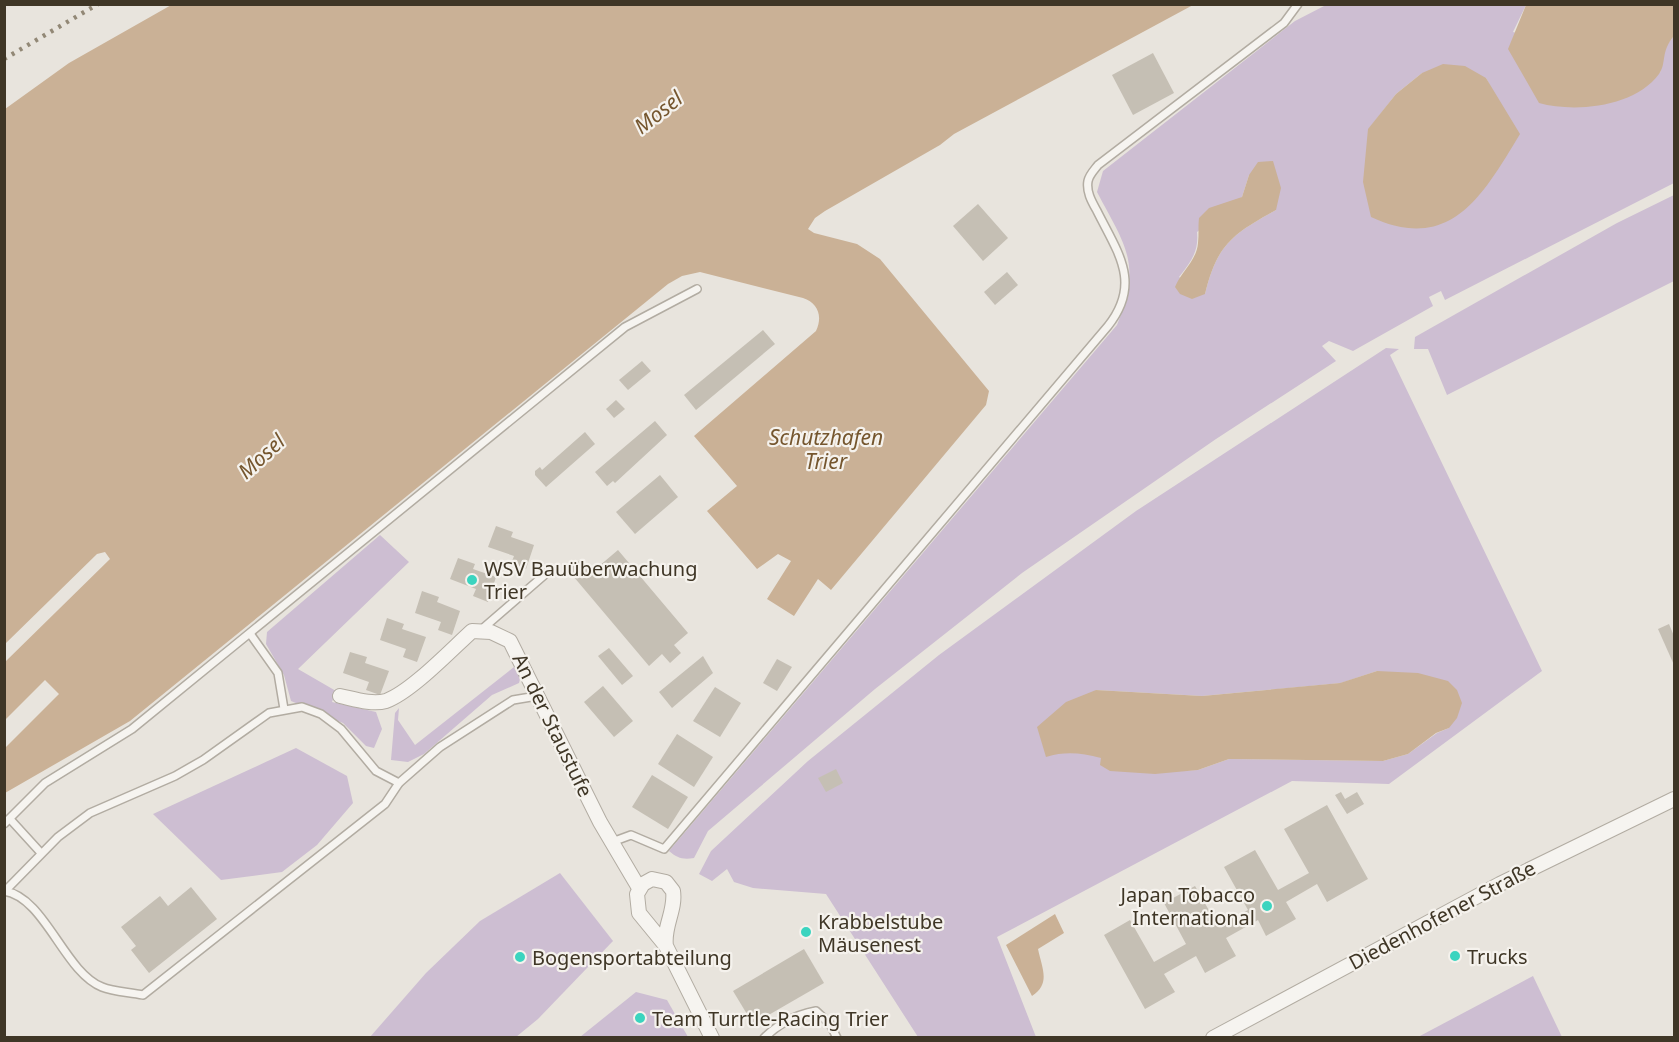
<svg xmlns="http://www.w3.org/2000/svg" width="1679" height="1042" viewBox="0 0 1679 1042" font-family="'Noto Sans',sans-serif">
  <rect width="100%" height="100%" fill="#e8e4dd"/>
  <g fill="#cdbed2" fill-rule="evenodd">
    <path d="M1326 5H1526L1513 32 1660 73 1665 47 1674 36V183L1445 300 1441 291 1429 297 1433 306 1353 351 1329 341 1322 346 1336 361 1216 439 1022 573 875 689 708 831 694 858C683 860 677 858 669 851L1117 325C1142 263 1126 247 1097 192L1103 171 1295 21ZM1422 73 1486 78 1499 103 1368 130 1396 94ZM1249 175 1276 210C1233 234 1217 244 1205 294L1179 277C1191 262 1199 251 1197 232L1242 197Z"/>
    <polygon points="1674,195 1674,281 1447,395 1428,349 1414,349 1415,337 1617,223"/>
    <path d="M1386 348 1399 349 1390 355 1542 671 1389 784 1292 781 997 937 1036 1037H918L826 894 753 888 734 882 727 869 712 881 699 874 711 851 808 761 939 655 1136 511ZM1377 671 1449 728 1437 733 1408 754 1383 761 1229 759 1198 770 1177 771 1081 753 1061 752 1096 690 1202 696 1341 683Z"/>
    <polygon points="380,535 409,562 298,669 336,691 332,702 376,712 382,729 374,748 366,746 343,723 291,701 284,675 266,644 267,632"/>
    <polygon points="514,667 521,675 519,683 492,695 424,754 408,762 391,760 395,713 399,708 398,720 415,745"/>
    <polygon points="296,748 347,776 353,803 317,845 282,872 221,880 153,814"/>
    <polygon points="560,873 613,941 538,1019 516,1037 370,1037 426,973 480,921"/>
    <polygon points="1533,976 1562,1037 1418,1037"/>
    <polygon points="636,992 667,1000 688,1037 580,1037"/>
  </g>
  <g fill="#cab196">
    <path d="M173 4H1193V5L954 134 940 145 825 211 815 218 808 229 814 233 857 244 880 259 989 391 986 405 831 590 818 579 794 616 767 599 791 561 778 554 757 569 707 511 737 486 694 436 816 331C823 316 818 303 803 298L700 272 682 276 668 284 130 721 5 793V748L59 694 45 680 5 720V662L110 559 105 552 97 554 5 644V109L69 63Z"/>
    <path d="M1526 5H1674V36C1660 52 1667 63 1659 74 1635 107 1575 113 1539 103L1508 49Z"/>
    <path d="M1443 64 1465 66 1486 78 1520 134C1483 195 1451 254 1371 217L1363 182 1368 129 1396 94 1422 73Z"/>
    <path d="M1273 161 1281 188 1276 210C1233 234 1217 244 1205 294L1192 299 1180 294 1175 287C1181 272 1197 260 1198 243 1199 235 1198 227 1199 218L1209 208 1242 197 1249 175 1258 162Z"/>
    <path d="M1377 671 1418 673 1448 681 1457 690 1462 703 1457 718 1449 728 1436 733 1408 754 1383 761 1229 759 1198 770 1155 774 1110 771 1100 765 1101 758C1081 753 1066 751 1046 757L1037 727 1066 702 1096 690 1202 696 1340 683Z"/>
    <path d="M1055 914 1064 933 1038 949C1042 968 1051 984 1032 996L1006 945Z"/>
  </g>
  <g fill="#c5bfb4">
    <polygon points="1153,53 1174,93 1133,115 1112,75"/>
    <polygon points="978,204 1008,238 983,261 953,226"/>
    <polygon points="1007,272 1018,285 995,305 984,292"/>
    <polygon points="763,330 775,344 696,410 684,395"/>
    <polygon points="642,361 651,371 628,390 619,380"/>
    <polygon points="616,400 625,409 614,418 606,409"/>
    <polygon points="655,421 667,435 615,483 613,481 607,486 595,472"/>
    <polygon points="585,432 595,444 546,487 535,475 535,471 540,467 542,470"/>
    <polygon points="660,475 678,497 635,534 616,512"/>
    <polygon points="496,526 513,532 511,537 534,545 526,569 511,564 514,556 488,547"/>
    <polygon points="618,550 688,633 674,645 681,653 670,663 662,654 649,666 568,570 581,559 592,572"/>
    <polygon points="458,558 475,564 473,569 496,577 488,602 473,596 476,589 450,579"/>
    <polygon points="422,591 439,597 437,602 460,611 452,635 438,630 441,622 415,613"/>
    <polygon points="387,618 404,624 402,629 426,637 417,662 403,657 406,649 380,640"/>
    <polygon points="1669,624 1674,636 1674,665 1658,629"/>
    <polygon points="609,648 633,676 622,685 598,656"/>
    <polygon points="350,652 367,657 365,663 389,671 380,695 366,690 369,682 343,673"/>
    <polygon points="703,656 713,673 672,708 659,692"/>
    <polygon points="777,659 792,667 777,691 763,683"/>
    <polygon points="603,686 633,721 614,737 584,702"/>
    <polygon points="715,687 741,703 720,737 693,721"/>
    <polygon points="677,734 713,757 694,787 658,764"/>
    <polygon points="836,769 843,783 826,792 818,778"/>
    <polygon points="652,775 688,797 668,829 632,807"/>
    <polygon points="1341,792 1345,799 1357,792 1364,804 1347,814 1335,795"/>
    <polygon points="1327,805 1368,879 1327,902 1317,884 1286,902 1296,919 1266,936 1258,920 1226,938 1236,956 1205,973 1196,956 1164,974 1175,992 1145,1009 1104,935 1130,920 1154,962 1186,944 1164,903 1195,886 1218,926 1248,910 1224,867 1255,850 1278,890 1309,873 1284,829"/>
    <polygon points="191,887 217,919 149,973 131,950 136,946 121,927 160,896 168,906"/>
    <polygon points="804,949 824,983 753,1024 733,991"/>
  </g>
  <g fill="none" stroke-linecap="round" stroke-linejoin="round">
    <g stroke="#b2aca2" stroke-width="10">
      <g id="lane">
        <polyline points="481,630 549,571"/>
        <polyline points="251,635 278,673 284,709"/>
        <polyline points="10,819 41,853"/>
        <polyline points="4,824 45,783 132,729 625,327 697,289"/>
        <path d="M612 842 631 835 664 849 1108 326C1142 283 1118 253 1097 211 1092 202 1086 192 1088 181 1089 175 1095 169 1098 165L1284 23 1298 4"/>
        <polyline points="6,890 58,837 90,813 175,776 203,760 269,713 302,707 321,714 341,729 376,771 399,783"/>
        <path d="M4 891C45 897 64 972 102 987 114 992 130 992 143 995L385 804 399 783 440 747 513 700 537 696"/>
        <path d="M764 1038C779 1023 795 1015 816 1011L830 1024 837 1038"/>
      </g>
    </g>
    <g stroke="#b2aca2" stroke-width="16">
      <g id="street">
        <path d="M340 696C354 699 372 705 386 701 411 692 451 650 472 631L491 632 510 641 600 822 639 888"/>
        <path d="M666 946C663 927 676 910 673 891L666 882 652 879 643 884 637 894 639 913 666 946 712 1038"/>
        <polyline points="1213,1038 1500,884 1674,799"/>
      </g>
    </g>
    <use href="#lane" stroke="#f6f4f0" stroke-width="7"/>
    <use href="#street" stroke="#f6f4f0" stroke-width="14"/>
    <polyline stroke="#928876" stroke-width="4.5" stroke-dasharray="3 6" stroke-linecap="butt" points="4,59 98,4"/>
  </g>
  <g fill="#3bd4bf" stroke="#f5f2ed" stroke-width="2">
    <circle cx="472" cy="580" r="6"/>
    <circle cx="1267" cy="906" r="6"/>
    <circle cx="806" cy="932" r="6"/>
    <circle cx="1455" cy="956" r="6"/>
    <circle cx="520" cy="957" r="6"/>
    <circle cx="640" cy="1018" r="6"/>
  </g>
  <g text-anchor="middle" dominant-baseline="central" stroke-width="4.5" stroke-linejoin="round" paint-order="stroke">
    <g font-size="20" fill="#3f3626" stroke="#f5f2ed" text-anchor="start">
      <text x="484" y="568">WSV Bauüberwachung<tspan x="484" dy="23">Trier</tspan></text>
      <text x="1255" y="894" text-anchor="end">Japan Tobacco<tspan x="1255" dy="23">International</tspan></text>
      <text x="818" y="921">Krabbelstube<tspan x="818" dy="23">Mäusenest</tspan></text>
      <text x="1467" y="956">Trucks</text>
      <text x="532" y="957">Bogensportabteilung</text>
      <text x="652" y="1018">Team Turrtle-Racing Trier</text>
    </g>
    <g font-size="20" fill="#3f3626" stroke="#f5f2ed">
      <text transform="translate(553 725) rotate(64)">An der Staustufe</text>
      <text transform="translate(1442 915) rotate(-28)">Diedenhofener Straße</text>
    </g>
    <g font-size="21" font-style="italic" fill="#75562e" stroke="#f5f2ed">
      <text transform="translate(658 112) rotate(-38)">Mosel</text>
      <text x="826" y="437">Schutzhafen<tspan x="826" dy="24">Trier</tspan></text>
      <text transform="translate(261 456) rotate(-42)">Mosel</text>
    </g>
  </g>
  <rect width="1679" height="1042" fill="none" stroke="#3f3626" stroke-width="12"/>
</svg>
